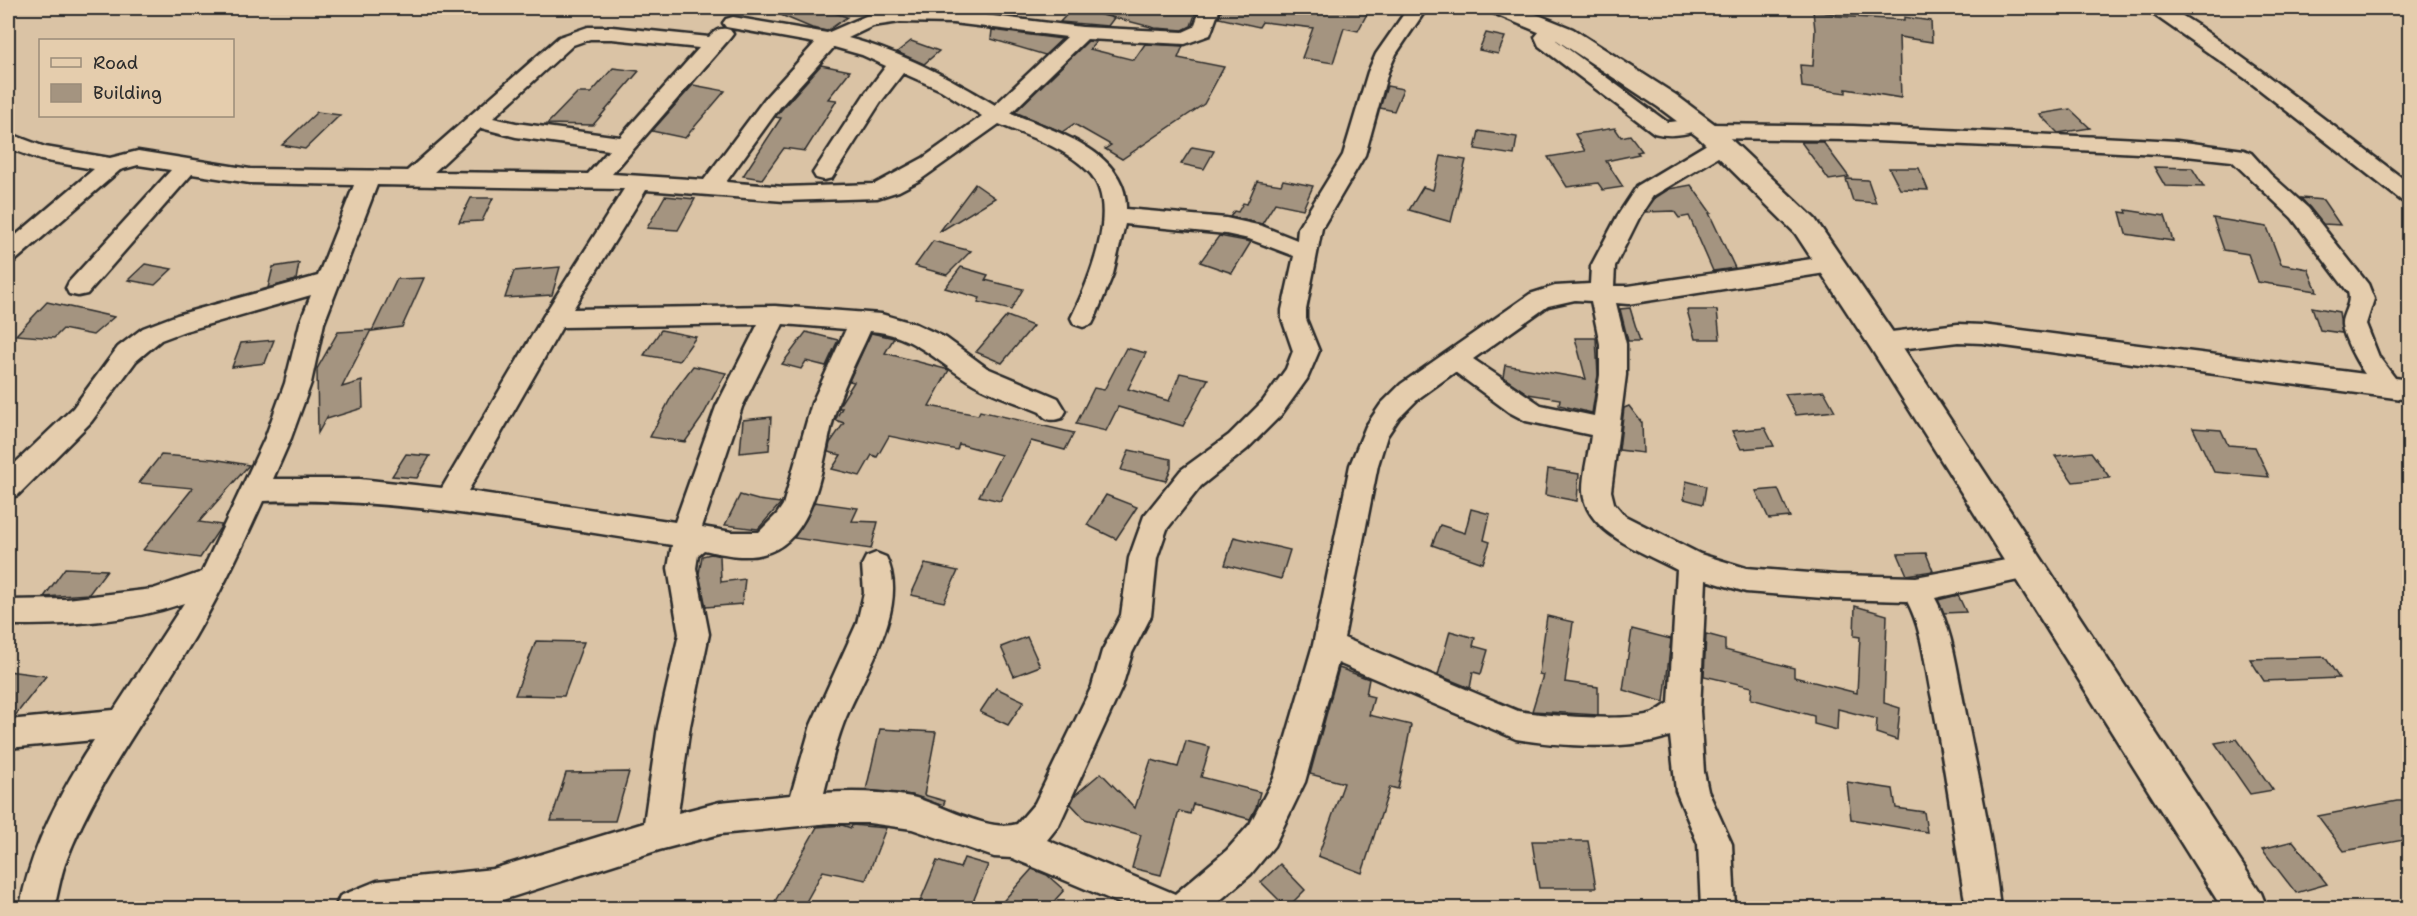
<svg xmlns="http://www.w3.org/2000/svg" width="2417" height="916" viewBox="0 0 2417 916" font-family="'Shantell Sans',sans-serif">
  <rect width="100%" height="100%" fill="#dac3a5"/>
  <filter id="ink" filterUnits="userSpaceOnUse"><feTurbulence type="fractalNoise" baseFrequency=".0167" numOctaves="2"/><feDisplacementMap in="SourceGraphic" scale="12" xChannelSelector="R" yChannelSelector="G"/><feConvolveMatrix kernelMatrix="1 2 1 2 8 2 1 2 1" color-interpolation-filters="sRGB"/></filter>
  <g filter="url(#ink)">
    <g fill="#a49480" stroke="#2b2b2b" stroke-width="1.5">
      <polygon points="764,8 820,8 847,17 827,31 812,28"/>
      <polygon points="1073,8 1114,18 1108,26 1060,22"/>
      <polygon points="1104,8 1160,8 1196,12 1191,26 1183,30 1155,28 1104,15"/>
      <polygon points="1222,8 1370,8 1358,31 1344,28 1333,63 1302,58 1313,28 1262,22 1259,27 1219,18"/>
      <polygon points="1813,11 1836,14 1836,16 1904,20 1904,17 1931,21 1932,42 1899,37 1901,98 1846,89 1846,93 1802,87 1800,65 1813,66 1815,30"/>
      <polygon points="992,30 1062,39 1045,55 991,39"/>
      <polygon points="1486,33 1505,37 1498,54 1479,50"/>
      <polygon points="911,41 939,51 924,64 897,52"/>
      <polygon points="1088,41 1096,42 1090,49 1134,60 1145,44 1183,46 1178,58 1224,67 1204,104 1122,159 1105,149 1111,145 1074,124 1062,132 1015,112"/>
      <polygon points="821,65 850,71 828,99 837,100 805,151 784,148 762,179 743,176 781,118 775,117"/>
      <polygon points="613,68 639,71 593,125 547,124 577,93 591,93"/>
      <polygon points="693,85 725,91 685,138 652,131"/>
      <polygon points="1387,86 1403,89 1394,111 1380,108"/>
      <polygon points="2070,109 2090,128 2058,133 2039,114"/>
      <polygon points="317,112 340,115 305,149 282,145"/>
      <polygon points="1615,128 1621,137 1630,135 1642,151 1637,152 1639,154 1606,161 1623,187 1603,190 1598,183 1567,187 1548,157 1585,151 1575,134"/>
      <polygon points="1479,131 1517,137 1514,155 1475,149"/>
      <polygon points="1801,142 1823,142 1849,177 1829,180"/>
      <polygon points="1192,147 1214,151 1204,169 1181,164"/>
      <polygon points="1441,156 1466,160 1451,222 1409,210 1423,187 1433,190"/>
      <polygon points="2154,167 2192,168 2204,187 2165,186"/>
      <polygon points="1889,168 1919,168 1928,190 1900,189"/>
      <polygon points="1846,179 1868,180 1876,203 1853,201"/>
      <polygon points="1283,180 1313,186 1303,209 1275,203 1262,224 1230,217 1234,211 1238,212 1243,203 1247,204 1257,181 1281,185"/>
      <polygon points="975,184 995,198 941,231 940,231"/>
      <polygon points="1691,185 1711,213 1709,213 1735,268 1713,271 1689,216 1679,218 1674,211 1645,212 1655,198 1669,189"/>
      <polygon points="665,196 695,199 678,230 647,228"/>
      <polygon points="471,198 493,198 482,221 459,222"/>
      <polygon points="2301,198 2323,200 2340,225 2323,224"/>
      <polygon points="2126,210 2165,216 2173,241 2126,234 2120,212 2127,213"/>
      <polygon points="2213,218 2267,227 2281,264 2308,269 2317,291 2258,282 2248,254 2224,250"/>
      <polygon points="1219,236 1251,242 1232,273 1200,262"/>
      <polygon points="933,241 955,247 971,251 947,275 915,266"/>
      <polygon points="299,263 296,280 268,288 273,267"/>
      <polygon points="145,264 172,269 155,285 128,280"/>
      <polygon points="560,267 552,295 505,298 514,271"/>
      <polygon points="961,267 988,275 985,280 1023,289 1011,310 978,302 980,298 945,288"/>
      <polygon points="424,278 402,327 372,331 397,279"/>
      <polygon points="47,302 114,317 93,335 63,329 54,338 16,335"/>
      <polygon points="2312,307 2339,312 2342,333 2320,330"/>
      <polygon points="1630,308 1640,341 1628,341 1620,309"/>
      <polygon points="1687,310 1717,310 1720,339 1695,339"/>
      <polygon points="1007,316 1033,326 1002,363 976,352"/>
      <polygon points="371,330 342,387 362,381 363,408 327,419 327,417 318,433 317,369 338,332"/>
      <polygon points="661,330 696,337 679,361 644,355"/>
      <polygon points="806,332 838,340 826,366 806,361 801,369 782,364"/>
      <polygon points="871,333 894,338 885,353 949,370 929,406 978,415 980,411 1074,433 1065,450 1031,441 1000,501 979,496 1001,455 959,444 957,450 889,436 877,457 872,455 860,476 832,469 841,455 828,452 830,443 844,423 835,420 842,408 839,408 840,404 854,382 849,381"/>
      <polygon points="1575,338 1596,338 1598,375 1592,413 1559,405 1560,399 1528,394 1503,377 1505,365 1586,379"/>
      <polygon points="274,340 265,363 232,367 241,343"/>
      <polygon points="1126,348 1146,353 1128,389 1169,401 1180,373 1208,379 1183,426 1118,407 1106,431 1076,424 1094,388 1104,390"/>
      <polygon points="693,366 726,373 701,419 685,442 650,437 675,390"/>
      <polygon points="1824,391 1835,411 1796,415 1785,394"/>
      <polygon points="1629,406 1642,423 1643,453 1619,450 1624,408"/>
      <polygon points="771,417 769,450 740,453 743,420"/>
      <polygon points="1765,428 1774,446 1741,449 1732,431"/>
      <polygon points="2193,428 2221,430 2228,445 2255,447 2269,477 2214,472"/>
      <polygon points="1129,450 1171,459 1171,468 1166,481 1121,470"/>
      <polygon points="2091,452 2110,478 2073,482 2055,456"/>
      <polygon points="406,454 430,456 417,478 392,476"/>
      <polygon points="161,455 213,459 249,465 199,522 222,525 200,558 143,550 193,488 139,483"/>
      <polygon points="1548,469 1579,474 1577,501 1545,495"/>
      <polygon points="1686,481 1706,486 1703,504 1684,499"/>
      <polygon points="1778,489 1790,517 1769,519 1756,491"/>
      <polygon points="740,495 758,500 781,503 758,529 725,525"/>
      <polygon points="1106,495 1137,507 1116,539 1087,525"/>
      <polygon points="814,502 858,508 852,521 878,522 871,549 794,538 807,518"/>
      <polygon points="1471,509 1490,514 1484,540 1490,542 1483,563 1432,545 1440,525 1465,533"/>
      <polygon points="1234,537 1290,550 1281,579 1225,565"/>
      <polygon points="1926,553 1933,571 1907,575 1898,554"/>
      <polygon points="711,554 720,556 721,582 745,579 742,604 706,607 699,574 702,556"/>
      <polygon points="925,564 958,571 944,602 911,595"/>
      <polygon points="65,568 107,570 89,594 44,597"/>
      <polygon points="1958,595 1966,612 1944,613 1938,600"/>
      <polygon points="1855,606 1887,615 1884,703 1900,708 1897,740 1876,733 1877,719 1838,709 1837,730 1814,724 1814,716 1751,699 1752,687 1704,676 1706,634 1725,639 1725,650 1794,668 1794,677 1857,693 1860,637 1854,636"/>
      <polygon points="1547,616 1573,622 1565,682 1598,687 1598,715 1532,711 1543,675 1539,674"/>
      <polygon points="1632,629 1671,639 1664,702 1623,690"/>
      <polygon points="1450,631 1475,638 1473,646 1488,650 1481,674 1473,672 1470,688 1438,675"/>
      <polygon points="1027,637 1040,666 1014,676 1001,647"/>
      <polygon points="536,641 584,642 564,696 515,695"/>
      <polygon points="2325,657 2339,678 2264,681 2250,659"/>
      <polygon points="1339,668 1369,679 1366,695 1374,697 1369,715 1411,725 1398,789 1390,787 1362,873 1318,856 1344,783 1310,774"/>
      <polygon points="8,671 46,676 14,717 8,718"/>
      <polygon points="996,688 1024,701 1008,725 980,712"/>
      <polygon points="880,729 936,732 924,795 945,801 943,806 912,795 866,790"/>
      <polygon points="2237,739 2273,790 2250,794 2215,743"/>
      <polygon points="1186,741 1210,747 1201,777 1260,792 1256,807 1250,819 1193,804 1190,814 1179,811 1161,875 1132,868 1141,835 1085,819 1071,804 1075,795 1101,773 1135,808 1151,760 1178,767"/>
      <polygon points="629,772 615,821 551,821 566,773"/>
      <polygon points="1847,782 1893,789 1896,808 1924,812 1927,832 1851,819"/>
      <polygon points="2397,801 2409,801 2409,839 2344,851 2318,816"/>
      <polygon points="842,825 851,828 852,825 886,828 866,880 823,871 802,909 790,909 774,903 817,827"/>
      <polygon points="1532,841 1588,841 1596,888 1539,888"/>
      <polygon points="2293,841 2327,884 2296,893 2262,849"/>
      <polygon points="964,858 988,865 970,909 917,909 937,861 960,868"/>
      <polygon points="1280,864 1305,890 1287,908 1261,882"/>
      <polygon points="1032,869 1047,875 1064,890 1047,909 996,909"/>
    </g>
    <g fill="none" stroke-linecap="round" stroke-linejoin="round">
      <g stroke="#2b2b2b" stroke-width="5">
        <g id="minor">
          <path d="M1201 8H1220L1210 35 1185 44 1087 39 1011 113C1053 131 1128 151 1126 209L1226 218 1262 226 1297 240 1298 228 1343 155 1368 72 1376 54 1408 8H1427L1396 54 1388 72 1365 155 1322 228 1306 310V319L1319 351 1307 379 1281 415 1247 449 1201 486 1167 529 1157 558 1151 616 1132 653 1122 687 1059 825 1047 840 1175 894 1227 850 1250 824 1274 778 1313 645 1350 465 1366 426 1381 404 1401 384 1530 294 1555 286 1590 284 1591 266 1618 215 1637 186 1712 141 1720 139 1728 141 1731 146 1728 151 1653 196 1640 216 1615 266 1614 286H1628L1832 256 1840 258 1844 264 1840 270 1832 272 1628 304 1616 303 1626 344V375L1611 491 1614 503 1625 516 1700 554 1746 568 1836 575 1916 577 2027 556 2037 560 2041 568 2037 576 1935 598C1953 631 1957 672 1965 709 1978 774 1993 842 2000 908H1966C1955 838 1945 768 1932 699 1925 666 1923 631 1907 601L1836 599 1746 592 1706 580 1700 711 1704 772 1708 791 1732 844 1735 908H1701L1698 844 1676 791 1670 736C1631 751 1557 746 1516 739L1338 663 1305 782 1274 846 1251 874 1211 908H1131L1012 858 994 857 912 829 869 823H830L720 834 659 850 493 903 423 908H335L340 896 377 881 493 869 644 823 658 726 679 634 668 568 672 545C536 525 401 497 263 501 239 554 215 605 184 655 142 724 94 787 65 864 60 878 58 894 54 908H20C30 849 61 790 94 740L8 748V720L114 710 184 603C127 623 67 625 8 625V600L67 599 153 589 202 572 265 438 285 383 300 323 311 295 185 331 161 340 136 361 91 422 18 495 8 498V470L73 408 118 347 143 328 177 315 318 276 354 185 250 183 192 174 87 294 78 296 69 294 66 288 69 282 171 170 138 165 120 170 16 260 8 262V242L94 169 41 160 8 148V133L45 147 110 158 138 151 250 169 407 171 559 37 588 27H612L709 37C716 30 720 27 730 30L733 34 730 38 612 174 704 180 766 97 815 43 726 27 723 23 726 19 733 17 827 33 868 15 900 10 953 11 1082 27 1183 32 1194 27ZM900 22 953 23 1067 37 995 105C949 77 901 52 848 38L873 26ZM590 39H612L699 48 620 137 516 123 493 118 573 45ZM834 47 862 55 886 66 864 95 813 173 816 178 824 180 832 178 880 103 903 73 941 90 982 116 923 158 875 184 784 187 726 182 780 107ZM999 124C1029 137 1065 147 1088 171 1122 204 1089 281 1071 318L1074 324 1083 327 1092 324 1095 318 1113 274 1125 224 1226 234 1249 239 1294 256 1282 310V319L1293 351 1286 369 1263 401 1229 435 1181 470 1144 516 1129 558 1121 615 1102 651 1092 686 1035 803 1017 824C988 833 941 804 912 797 884 792 852 791 824 793 830 769 835 745 844 722 863 675 911 607 886 557L876 553 866 557 862 565 864 593 857 623 811 725 791 795 720 802 678 813 690 726 709 634 696 568 698 555 704 550C722 554 744 559 763 554 816 541 822 463 833 420 841 389 857 360 870 331 912 334 934 359 967 380 988 394 1017 402 1040 412 1046 421 1052 421 1062 418L1066 411 1058 398 987 368 946 338 916 324 881 314 775 306 573 309 646 190 784 201 877 198 899 191 920 180ZM481 128 516 137 609 150 588 174 434 172ZM377 185 624 189 546 312 442 488 360 479H273L291 438 311 383 324 323ZM1575 300 1591 301 1600 344V375L1594 416 1541 405 1473 359 1548 306ZM758 324 716 407 675 522 468 491 562 327ZM783 324 846 329 812 403 783 505 777 514 759 532H732L702 527 742 407ZM1455 372 1509 412 1526 421 1591 435C1589 453 1583 472 1583 490 1584 533 1646 553 1677 570L1669 703C1664 706 1658 711 1653 713 1628 722 1546 716 1518 711L1344 638 1378 465 1387 436 1399 418 1419 398Z"/>
          <polygon points="2148,8 2170,8 2197,25 2261,71 2410,184 2410,203 2402,201 2246,79 2150,12"/>
          <path d="M1552 23 1559 25 1562 29 1556 40 1667 122C1680 122 1693 116 1706 119L1709 124 1853 126 2100 137 2177 141 2244 150 2251 153 2270 174 2308 208 2368 284 2374 299 2366 324 2379 357 2395 378 2410 380V400L1982 343 1958 342 1883 351 1874 348 1870 342 1874 336 1883 333 1958 324 1982 325 2365 374C2357 363 2344 339 2342 325 2341 314 2352 304 2348 292L2292 218 2232 161 2177 155 2100 151 1853 140 1707 138 1699 136 1696 131C1682 135 1669 137 1654 133L1539 46 1535 37 1545 25Z"/>
        </g>
      </g>
      <g stroke="#2b2b2b" stroke-width="5">
        <polygon id="primary" points="1489,8 1521,8 1573,29 1676,95 1716,125 1815,219 1894,334 2261,893 2267,908 2222,908 1872,350 1795,233 1698,137 1658,107 1555,39 1493,13"/>
      </g>
      <use href="#minor" fill="#e5cdad" fill-rule="evenodd"/>
      <use href="#primary" fill="#e5cdad" fill-rule="evenodd"/>
    </g>
  </g>
  <rect width="2417" height="916" fill="none" stroke="#e5cdad" stroke-width="30"/>
  <rect x="15" y="15" width="2387" height="886" fill="none" stroke="#2b2b2b" stroke-width="2" filter="url(#ink)"/>
  <rect x="39" y="39" width="195" height="78" fill="#e5cdad" stroke="#9b8c79" stroke-width="1.5"/>
  <rect x="51" y="58" width="30" height="9" fill="#e5cdad" stroke="#9b8c79" stroke-width="1.5"/>
  <text x="93" y="69" font-size="18" fill="#2b2b2b">Road</text>
  <rect x="51" y="84" width="30" height="18" fill="#a49480" stroke="#9b8c79" stroke-width="1.5"/>
  <text x="93" y="99" font-size="18" fill="#2b2b2b">Building</text>
</svg>
